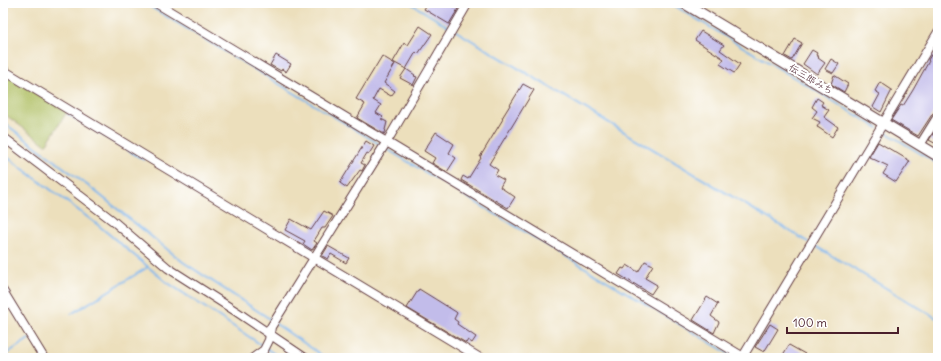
<svg xmlns="http://www.w3.org/2000/svg" width="941" height="361" viewBox="0 0 941 361" font-family="Delius,'Klee One',sans-serif">
  <rect width="100%" height="100%" fill="#fff"/>
  <filter id="ink" filterUnits="userSpaceOnUse"><feTurbulence type="fractalNoise" baseFrequency=".025" numOctaves="2"/><feDisplacementMap in="SourceGraphic" scale="8" xChannelSelector="R" yChannelSelector="G"/><feConvolveMatrix kernelMatrix="1 2 1 2 8 2 1 2 1" color-interpolation-filters="sRGB"/></filter>
  <filter id="wash" filterUnits="userSpaceOnUse"><feTurbulence type="fractalNoise" baseFrequency=".012" numOctaves="4" result="noise"/><feDisplacementMap in="SourceGraphic" scale="16" xChannelSelector="R" yChannelSelector="G"/><feGaussianBlur stdDeviation="0.9" result="paint"/><feColorMatrix in="noise" values="0 0 0 0 0 0 0 0 0 0 0 0 0 0 0 0 0 1.4 0 .05"/><feComposite in="paint" operator="in"/></filter>
  <g filter="url(#wash)">
    <rect width="100%" height="100%" fill="#ecdfbc"/>
    <polygon fill="#aebe61" stroke="#7c6e46" points="3,73 67,112 46,145 3,113"/>
    <g fill="none" stroke-linecap="round" stroke-linejoin="round">
      <g stroke="#7cb5ed" stroke-width="2">
        <polyline points="144,3 381,145"/>
        <polyline points="410,3 449,27"/>
        <polyline points="670,3 878,128"/>
        <polyline points="456,31 808,242"/>
        <polyline points="68,114 144,160"/>
        <polyline points="3,122 95,191 183,262 273,321"/>
        <polyline points="882,130 938,164"/>
        <polyline points="385,148 736,358"/>
        <polyline points="3,154 98,225 165,281 263,346"/>
        <polyline points="812,244 938,319"/>
        <polyline points="71,314 148,267"/>
        <polyline points="276,324 326,358"/>
        <polyline points="266,348 280,358"/>
        <polyline points="3,356 29,339"/>
      </g>
    </g>
    <g id="blocks">
      <g fill="#c2bcea">
        <polygon points="428,3 447,3 458,9 449,24 424,9"/>
        <polygon points="420,26 432,34 418,54 416,52 406,69 393,62 403,45 404,43 408,45"/>
        <polygon points="701,31 724,45 720,50 740,64 734,73 720,64 724,59 695,40"/>
        <polygon points="795,39 802,43 792,60 785,56"/>
        <polygon points="938,48 938,111 933,113 918,136 891,120 901,105 903,106 913,90 929,61 928,60 931,55 933,57"/>
        <polygon points="812,50 817,53 816,55 819,57 818,58 825,63 817,74 803,64"/>
        <polygon points="276,55 291,64 286,72 282,69 281,71 270,65"/>
        <polygon points="382,56 395,64 384,83 395,91 391,96 379,89 373,100 381,105 376,113 383,117 381,119 387,122 385,130 386,131 384,134 357,118 365,104 356,99"/>
        <polygon points="831,59 839,64 833,73 825,69"/>
        <polygon points="406,69 415,75 414,76 417,77 413,85 400,78"/>
        <polygon points="834,75 848,84 844,92 831,84"/>
        <polygon points="880,82 892,90 881,112 873,107 880,94 875,91"/>
        <polygon points="523,84 534,90 489,164 498,170 495,175 504,180 500,187 515,197 508,208 461,180 463,176 468,179 481,158 480,157 503,119 502,118"/>
        <polygon points="817,98 823,102 821,105 829,110 824,117 838,127 832,137 819,128 817,127 820,122 812,118 817,111 812,107"/>
        <polygon points="938,126 938,145 929,140"/>
        <polygon points="436,132 454,144 449,153 456,158 447,172 432,163 435,158 424,151"/>
        <polygon points="366,141 374,146 369,154 367,153 361,163 365,165 362,171 360,170 347,188 340,183"/>
        <polygon points="878,142 910,161 896,182 883,174 888,166 869,157"/>
        <polygon points="324,211 333,216 325,228 322,228 314,241 317,243 312,250 303,244 305,241 285,230 291,219 311,230"/>
        <polygon points="328,246 349,258 346,263 331,254 328,259 322,256"/>
        <polygon points="645,261 653,265 645,278 657,285 651,294 618,274 622,268 624,269 627,265 638,272"/>
        <polygon points="419,289 456,312 457,313 454,319 458,322 457,324 476,337 472,343 468,340 466,343 407,308"/>
        <polygon points="707,297 718,304 711,316 719,322 714,333 693,320"/>
        <polygon points="770,324 778,329 764,352 755,347"/>
        <polygon points="789,345 805,354 803,358 781,358"/>
      </g>
    </g>
  </g>
  <g filter="url(#ink)">
    <use href="#blocks" fill-opacity="0" stroke="#623c41" stroke-width="1"/>
    <g fill="none" stroke-linecap="round" stroke-linejoin="round">
      <g stroke="#623c41" stroke-width="10">
        <g id="minor">
          <polyline points="156,3 745,358"/>
          <polyline points="3,70 480,358"/>
          <polyline points="3,137 112,220 168,268 237,312 305,358"/>
          <polyline points="920,145 938,116"/>
          <polyline points="3,291 44,358"/>
          <polyline points="253,358 264,350 269,340 271,327 389,138 468,3"/>
          <polyline points="742,358 938,32"/>
        </g>
      </g>
      <g stroke="#623c41" stroke-width="12">
        <polyline id="tertiary" points="684,3 938,156"/>
      </g>
      <use href="#minor" stroke="#fff" stroke-width="8"/>
      <use href="#tertiary" stroke="#fff" stroke-width="10"/>
    </g>
  </g>
  <g text-anchor="middle" dominant-baseline="central" stroke-width="4" stroke-linejoin="round" paint-order="stroke">
    <g font-size="10" fill="#4a1f2b" stroke="#fff">
      <text transform="translate(811 79) rotate(31)">伝三郎みち</text>
    </g>
  </g>
  <rect width="941" height="361" fill="none" stroke="#fff" stroke-width="16"/>
  <path d="M787 327v6h111v-6" fill="none" stroke="#4a1f2b" stroke-width="2"/>
  <text x="793" y="327" font-size="12" fill="#4a1f2b" stroke="#ffffff" stroke-width="3" paint-order="stroke">100 m</text>
</svg>
